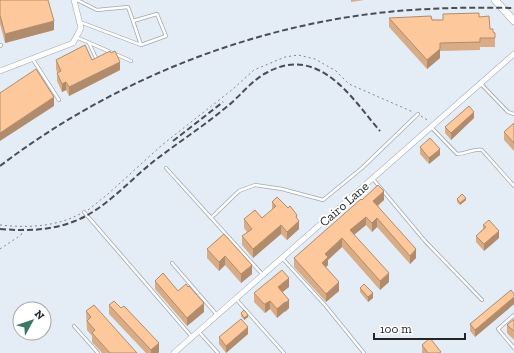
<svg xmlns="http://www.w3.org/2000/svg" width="514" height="353" viewBox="0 0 514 353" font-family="'Zilla Slab',serif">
  <rect width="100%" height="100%" fill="#e4ecf6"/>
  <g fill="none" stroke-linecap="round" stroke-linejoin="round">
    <g stroke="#a1a8b2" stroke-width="4">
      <g id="service">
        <polyline points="77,0 97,10 128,7 133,21"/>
        <polyline points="80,22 141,45 166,36 157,14 133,21 141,45"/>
        <polyline points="76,37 131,61"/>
        <polyline points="89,43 97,60"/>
        <polyline points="0,46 1,45"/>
        <polyline points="32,58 59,100"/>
        <polyline points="481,84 508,112 514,114"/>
        <path d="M431 127 457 154C466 154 474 148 482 150L514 186"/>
        <polyline points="166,168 263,275"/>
        <polyline points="373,179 425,241 482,300"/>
        <polyline points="84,212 192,337"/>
        <polyline points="211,218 239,191 255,185 282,189 323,200 362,168 418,114"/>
        <polyline points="282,258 325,305 364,353"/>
        <polyline points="172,263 217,315"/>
        <polyline points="236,299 284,353"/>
        <polyline points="514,315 498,329 514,348"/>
        <polyline points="74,326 98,353"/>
        <polyline points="199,332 218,353"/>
      </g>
    </g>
    <g stroke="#a1a8b2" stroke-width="6">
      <g id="minor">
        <polyline points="0,71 73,43 81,28 74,0"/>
        <polyline points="174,353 514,54"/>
      </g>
    </g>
    <g stroke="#a1a8b2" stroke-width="8">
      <polyline id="secondary" points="495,0 514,21"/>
    </g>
    <g stroke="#82878e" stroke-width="1" stroke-dasharray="2 3" stroke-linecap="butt">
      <polyline points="421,116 429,121"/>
      <polyline points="88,210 108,194 162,145 233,89 254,70 285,57 298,55 315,59 336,71 349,84 413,112"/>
      <path d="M0 225C27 228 55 227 80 214"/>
      <polyline points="0,249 21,235 24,227"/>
    </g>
    <use href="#service" stroke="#fff" stroke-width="2.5"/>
    <use href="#minor" stroke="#fff" stroke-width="5"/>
    <use href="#secondary" stroke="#fff" stroke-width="7"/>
    <g stroke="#4a4d53" stroke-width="2" stroke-dasharray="6 3" stroke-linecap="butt">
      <polyline points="173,141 223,102"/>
      <path d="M0 166C109 83 242 29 378 13 423 8 468 7 514 8"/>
      <path d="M0 229C26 231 50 231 75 221 104 210 129 181 154 161 179 142 205 125 229 105 242 94 253 79 268 72 279 66 291 63 303 65 337 71 359 107 380 131"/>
    </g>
  </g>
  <g fill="#d9ac86">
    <polygon points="0,0 54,30 5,43 0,24"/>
    <polygon points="351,0 364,0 351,2"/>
    <polygon points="443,14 479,17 493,32 495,33 495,47 480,47 480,50 440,51 440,58 427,69 389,27 389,18 443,20"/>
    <polygon points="56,60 92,60 120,70 69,96 66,90 62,92 57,81 57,72 56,69"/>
    <polygon points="474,118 451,140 445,133 445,127"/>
    <polygon points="514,123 514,151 504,140 504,132"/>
    <polygon points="420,147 440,155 429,164 420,154"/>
    <polygon points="457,199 466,200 460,205 457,202"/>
    <polygon points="362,200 384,200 378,206 416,258 410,264 377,227 372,232 366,225 354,235 389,282 380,290 342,247 328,260 328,265 326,267 339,291 326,302 294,267 294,258"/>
    <polygon points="272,202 297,219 299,229 287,240 281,234 253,258 242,245 242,236 247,232 244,228 244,219 262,218 272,210"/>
    <polygon points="483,225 499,238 484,251 476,242 476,236 483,229"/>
    <polygon points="224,234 252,274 241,283 225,265 219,271 207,258 207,249"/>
    <polygon points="155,281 178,291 204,312 187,326 155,289"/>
    <polygon points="289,287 283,292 289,308 285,312 285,311 277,318 270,309 265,313 254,302 254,293"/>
    <polygon points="360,288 373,298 368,302 360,292"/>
    <polygon points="514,294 514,304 475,337 470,331 470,324"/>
    <polygon points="109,305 159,352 158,353 146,353 109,314"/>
    <polygon points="86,311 137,353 102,353 92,342 92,336 87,330"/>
    <polygon points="241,313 248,317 244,320 241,316"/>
    <polygon points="514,319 514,340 507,333 507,325"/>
    <polygon points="248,334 226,353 219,344 219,337"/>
    <polygon points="422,345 441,353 422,353"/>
  </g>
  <g fill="#b08c6d">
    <polygon points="54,21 54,30 5,43 5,34"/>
    <polygon points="440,43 440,58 427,69 427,60"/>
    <polygon points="120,62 120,70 69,96 69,87"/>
    <polygon points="66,82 66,90 62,92 62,84"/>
    <polygon points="54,97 54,106 0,141 0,133"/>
    <polygon points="474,112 474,118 451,140 451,133"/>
    <polygon points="440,149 440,155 429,164 429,158"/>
    <polygon points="384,191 384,200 373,209 373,201"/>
    <polygon points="466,198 466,200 460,205 460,203"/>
    <polygon points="297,215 297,222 299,221 299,229 287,240 287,232 296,217"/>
    <polygon points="366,217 366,225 350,238 350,230"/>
    <polygon points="377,218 377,227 372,232 372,223"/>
    <polygon points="281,225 281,234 253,258 253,249"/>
    <polygon points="499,231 499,238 484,251 484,244"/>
    <polygon points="342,238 342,247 328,260 328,265 322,271 322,263 325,254"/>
    <polygon points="416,249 416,258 410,264 410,256"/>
    <polygon points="225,256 225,265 219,271 219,262"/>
    <polygon points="252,265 252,274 241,283 241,274"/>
    <polygon points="389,273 389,282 380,290 380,281"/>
    <polygon points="289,278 289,287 278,295 278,287"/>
    <polygon points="339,282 339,291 326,302 326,294"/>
    <polygon points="373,293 373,298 368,302 368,297"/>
    <polygon points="514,297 514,304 475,337 475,330"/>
    <polygon points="289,300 289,308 285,312 285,303"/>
    <polygon points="270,301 270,309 265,313 265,304"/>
    <polygon points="285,302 285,311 277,318 277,309"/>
    <polygon points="204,303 204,312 187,326 187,318"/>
    <polygon points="248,315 248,317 244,320 244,318"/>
    <polygon points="248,327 248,334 226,353 226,346"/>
    <polygon points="159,343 159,352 158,353 151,353 151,350"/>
  </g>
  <g fill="#fcc89c" stroke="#b08c6d">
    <polygon points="0,0 48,0 54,21 5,34 0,15"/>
    <polygon points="479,13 479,17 489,16 490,29 493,29 493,32 495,33 495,38 480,38 480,42 440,43 440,49 427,60 389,18 431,16 432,20 443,20 443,14"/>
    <polygon points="85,45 92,60 110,51 111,53 115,51 120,62 69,87 66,82 62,84 57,73 61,71 56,60"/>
    <polygon points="36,69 54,97 0,133 0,93"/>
    <polygon points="469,106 474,112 451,133 445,127"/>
    <polygon points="514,123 514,143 504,132"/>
    <polygon points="430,138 440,149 429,158 420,147"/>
    <polygon points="378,185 384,191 373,201 416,249 410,256 377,218 372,223 366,217 350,230 389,273 380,281 342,238 325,254 328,257 322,263 339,282 326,294 294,258 361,199 362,200"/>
    <polygon points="462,194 466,198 460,203 457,199"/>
    <polygon points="277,197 288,208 290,206 297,215 296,217 299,221 287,232 281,225 253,249 242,236 252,229 244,219 255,210 262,218 276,206 272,202"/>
    <polygon points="489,220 499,231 484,244 476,236 486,227 483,225"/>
    <polygon points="224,234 252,265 241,274 225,256 219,262 207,249"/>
    <polygon points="282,270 289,278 278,287 289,300 285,303 285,302 277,309 270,301 265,304 264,304 254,293"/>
    <polygon points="163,273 178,291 186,284 188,287 189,286 204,303 187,318 155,281"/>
    <polygon points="364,284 373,293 368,297 360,288"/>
    <polygon points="511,290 514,294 514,297 475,330 470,324"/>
    <polygon points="114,301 121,308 124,306 159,343 151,350 109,305"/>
    <polygon points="94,305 137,353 110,353 92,333 95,330 87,321 91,317 86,311"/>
    <polygon points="244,310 248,315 244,318 241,313"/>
    <polygon points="241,319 248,327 226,346 219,337"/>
    <polygon points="514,319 514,331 507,325"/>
    <polygon points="430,338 441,352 439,353 428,353 422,345"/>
  </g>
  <g text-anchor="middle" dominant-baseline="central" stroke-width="4" stroke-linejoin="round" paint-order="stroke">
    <g font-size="13" fill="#232529" stroke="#fff">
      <text transform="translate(344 204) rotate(-41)">Cairo Lane</text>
    </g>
  </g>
  <g transform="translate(32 321) rotate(50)"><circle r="19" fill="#ffffff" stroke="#a7a8a9"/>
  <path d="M0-3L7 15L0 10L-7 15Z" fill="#397866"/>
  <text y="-6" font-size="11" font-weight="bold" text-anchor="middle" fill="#232529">N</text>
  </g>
  <path d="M374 333v6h91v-6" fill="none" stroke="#232529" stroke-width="2"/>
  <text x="380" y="333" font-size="12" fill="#232529" stroke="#ffffff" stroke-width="3" paint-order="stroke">100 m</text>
</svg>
